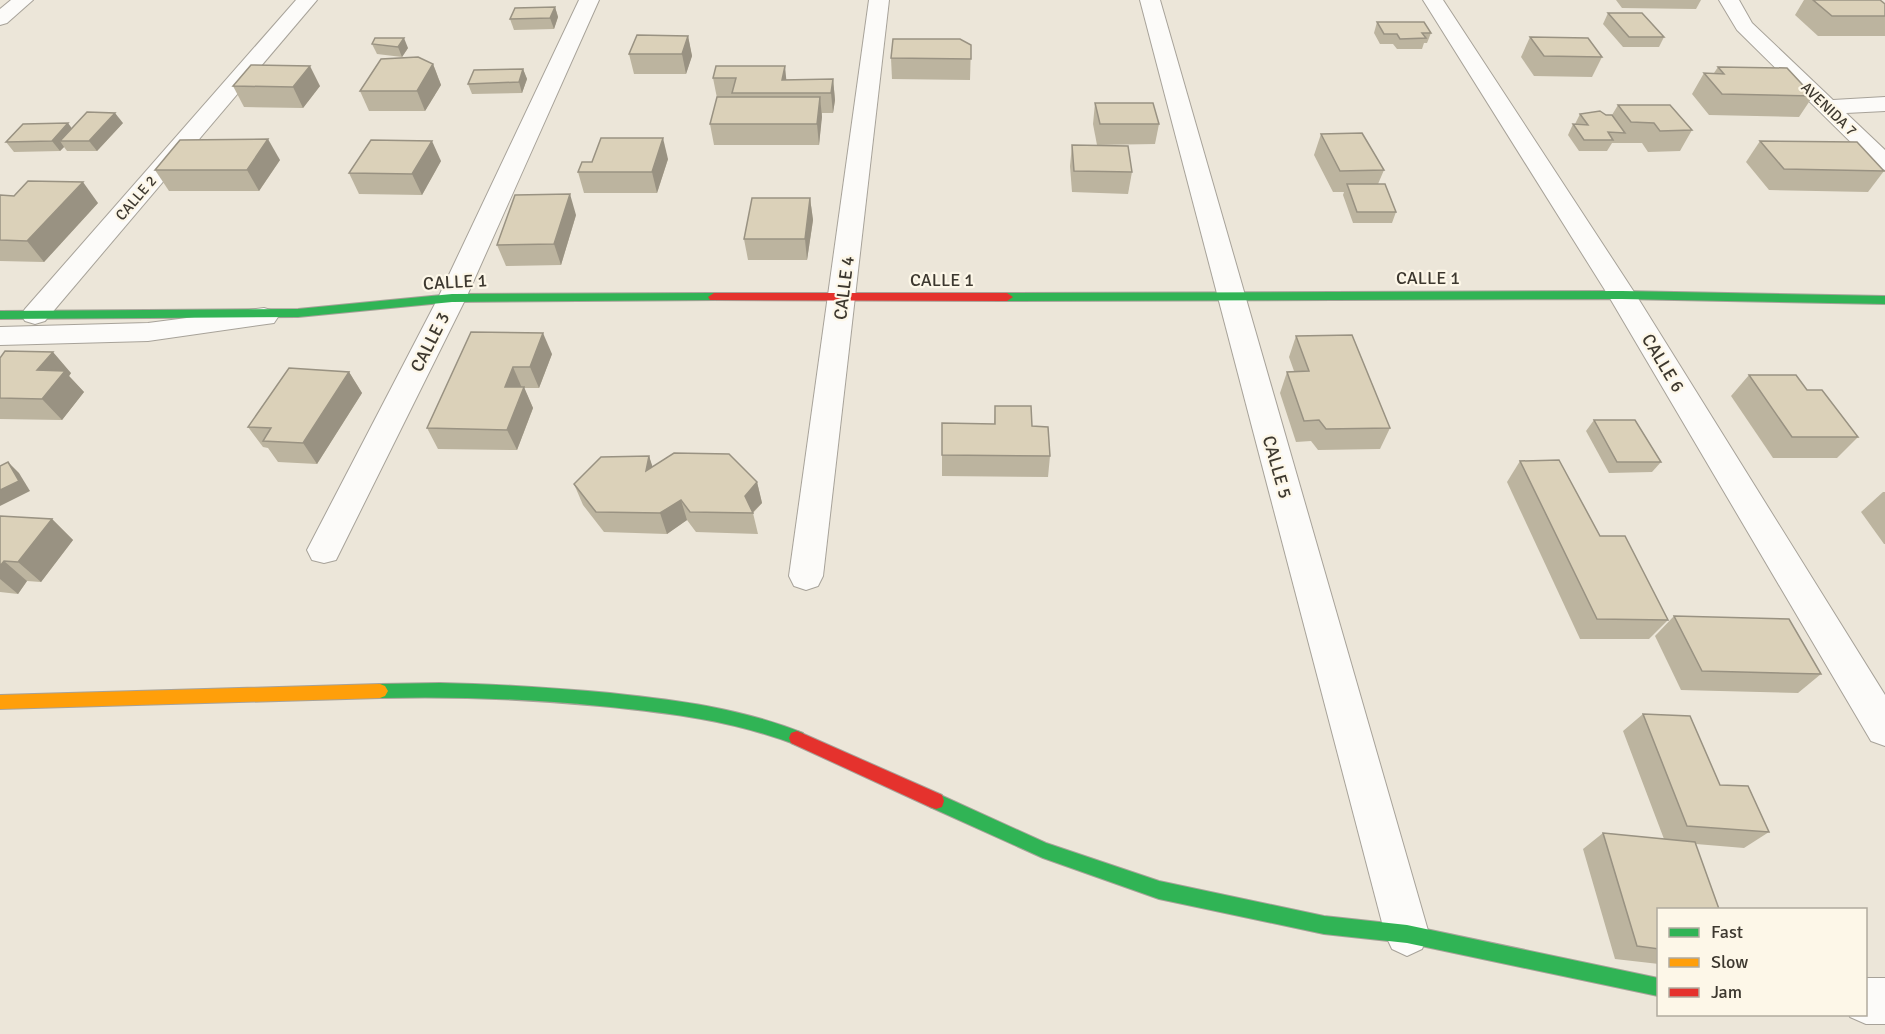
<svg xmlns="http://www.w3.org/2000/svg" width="1885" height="1034" viewBox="0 0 1885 1034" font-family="Signika,sans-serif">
  <rect width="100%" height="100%" fill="#ece6d9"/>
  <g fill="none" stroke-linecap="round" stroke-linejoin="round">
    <g stroke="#a7a299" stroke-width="2">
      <g id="street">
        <polygon points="11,0 33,0 7,23 0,25 0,9"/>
        <polygon points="296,0 317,0 45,321 35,324 25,321 21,315 25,309"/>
        <polygon points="579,0 599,0 466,298 336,560 324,563 312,560 307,550 438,298"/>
        <polygon points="869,0 889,0 823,576 818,586 806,590 794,586 789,576"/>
        <polygon points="1140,0 1160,0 1429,934 1422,949 1407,956 1392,949 1385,934"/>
        <polygon points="1423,0 1443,0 1636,295 1885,695 1885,746 1871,741 1608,295"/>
        <polygon points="1719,0 1739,0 1752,23 1833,100 1885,97 1885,111 1846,113 1885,150 1885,170 1877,168 1737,30"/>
        <polygon points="264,308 274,311 278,317 274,323 148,341 0,345 0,327 148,323"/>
        <polygon points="1866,978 1885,978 1885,1024 1866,1024 1850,1017 1849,1014 1866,1014"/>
      </g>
    </g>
    <g stroke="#a7a299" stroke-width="2">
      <g id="fast">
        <polygon points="1622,291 1885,296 1885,304 1622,299 1007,301 1001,297 1007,293"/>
        <polygon points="714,293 720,297 718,300 452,302 298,317 0,319 0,311 298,309 452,294"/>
        <path d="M440 683C497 684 553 688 610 693 676 700 740 708 803 733L805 738 803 743 797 745C731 720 670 713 600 706 527 699 454 696 380 698L375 696 372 691 375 686 380 684Z"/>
        <polygon points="936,793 1046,843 1159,881 1324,916 1407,925 1658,978 1658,996 1407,943 1324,934 1159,899 1043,858 930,807 928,801 930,795"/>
      </g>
    </g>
    <g stroke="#a7a299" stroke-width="2">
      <polygon id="slow" points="380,684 385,686 388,691 385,696 380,698 0,709 0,695"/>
    </g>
    <g stroke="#a7a299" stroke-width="2">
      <g id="jam">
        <polygon points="714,293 1007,293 1013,297 1007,301 710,300 708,297"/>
        <polygon points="797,731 942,795 944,801 942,807 936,809 930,807 791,743 789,738 791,733"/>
      </g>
    </g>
    <use href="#street" fill="#fcfbf9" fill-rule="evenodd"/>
    <use href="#fast" fill="#30b455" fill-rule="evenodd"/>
    <use href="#slow" fill="#ff9f0a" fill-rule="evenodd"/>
    <use href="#jam" fill="#e5322d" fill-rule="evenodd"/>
  </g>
  <g fill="#bcb49f">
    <polygon points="1616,0 1701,0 1696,9 1622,8"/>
    <polygon points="1804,0 1880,0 1885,4 1885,36 1818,36 1795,15"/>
    <polygon points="555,7 558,17 554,29 514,30 510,19"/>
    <polygon points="1608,13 1664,37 1659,47 1623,47 1603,24"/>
    <polygon points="1377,22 1431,33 1427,43 1424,43 1422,49 1397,49 1393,44 1380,44 1374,33"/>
    <polygon points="688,36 692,56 686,74 634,74 629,54"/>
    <polygon points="1530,37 1602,57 1592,77 1534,76 1521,57"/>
    <polygon points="372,44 408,48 402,57 377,54"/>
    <polygon points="971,45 970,80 892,79 891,58"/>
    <polygon points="433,64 441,85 425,111 369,111 360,91"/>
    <polygon points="716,66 787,80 833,79 835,100 833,113 822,113 819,145 714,145 710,124 717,98 713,78"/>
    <polygon points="1718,67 1813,96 1799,117 1709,115 1692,94 1704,73 1714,73"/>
    <polygon points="523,69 527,79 522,93 472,94 468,84"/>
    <polygon points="233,86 320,86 303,108 244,107"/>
    <polygon points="1095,103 1159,124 1155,144 1097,145 1093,124"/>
    <polygon points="1618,105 1692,130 1680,151 1648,152 1642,143 1612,143 1607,151 1579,151 1568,135 1573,124 1575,124 1580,114 1612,115"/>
    <polygon points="123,123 97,151 67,151 64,147 60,151 14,152 6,142 72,128"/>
    <polygon points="1321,134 1384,170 1378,184 1396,212 1392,223 1353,223 1343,195 1344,192 1333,192 1314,155"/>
    <polygon points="1760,141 1884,171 1868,192 1769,190 1746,162"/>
    <polygon points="1072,145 1132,172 1128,194 1072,192 1070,166"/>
    <polygon points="668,159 657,193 584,193 578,172"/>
    <polygon points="280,160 259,191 169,191 155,170"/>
    <polygon points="441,161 422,195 359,194 349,173"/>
    <polygon points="0,195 98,203 44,262 0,261"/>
    <polygon points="810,198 813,220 807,260 748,260 744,239"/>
    <polygon points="576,215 561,265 506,266 497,245"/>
    <polygon points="471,332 552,354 539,388 524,388 533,408 517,450 438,449 427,428"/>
    <polygon points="1296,336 1390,428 1380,449 1318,450 1311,441 1296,442 1280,393 1287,372 1294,371 1289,357"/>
    <polygon points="0,358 71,373 69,376 84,392 62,420 0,419"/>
    <polygon points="349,372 362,393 317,464 278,462 268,448 263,447 248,427"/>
    <polygon points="1749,375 1807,390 1858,437 1837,458 1773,458 1731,396"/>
    <polygon points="995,406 1032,426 1050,456 1048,477 942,476 942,455 994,424"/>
    <polygon points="1594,420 1661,462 1652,472 1609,473 1586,431"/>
    <polygon points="649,456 652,467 757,482 762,503 753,513 758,534 696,532 687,520 667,534 604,532 583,505 574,484"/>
    <polygon points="1520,461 1600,536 1668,620 1649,639 1580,639 1507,482"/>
    <polygon points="1883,492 1885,492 1885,544 1884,544 1861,512"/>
    <polygon points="0,516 52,519 73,540 41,582 27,581 18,594 0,592"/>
    <polygon points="1674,616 1821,674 1798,693 1681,690 1655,636"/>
    <polygon points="1643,714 1769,832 1744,848 1696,844 1659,909 1659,964 1615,959 1583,849 1603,833 1664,839 1623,731"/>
  </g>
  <g fill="#999282">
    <polygon points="555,7 558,17 554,29 550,18"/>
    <polygon points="688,36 692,56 686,74 682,54"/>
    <polygon points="404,38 408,48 402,57 398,47"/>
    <polygon points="433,64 441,85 425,111 417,91"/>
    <polygon points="310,66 320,86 303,108 293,87"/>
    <polygon points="785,66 787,87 782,80"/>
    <polygon points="523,69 527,79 522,93 519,82"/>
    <polygon points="833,79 835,100 833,113 831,93"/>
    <polygon points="820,97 822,117 819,145 817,124"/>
    <polygon points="115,113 123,123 97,151 89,141"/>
    <polygon points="68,123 76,134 60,141 64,147 60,151 52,141"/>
    <polygon points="663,138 668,159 657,193 652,172"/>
    <polygon points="268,139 280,160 259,191 247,170"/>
    <polygon points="432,141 441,161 422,195 412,174"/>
    <polygon points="83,182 98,203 44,262 27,241"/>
    <polygon points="570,194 576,215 561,265 554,244"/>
    <polygon points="810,198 813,220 807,260 805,239"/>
    <polygon points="543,333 552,354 539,388 530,367"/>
    <polygon points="53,352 71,373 69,376 84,392 62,420 42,399 37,370"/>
    <polygon points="513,367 522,388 505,387"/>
    <polygon points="349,372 362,393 317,464 303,443"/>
    <polygon points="524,387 533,408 517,450 507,430"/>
    <polygon points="649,456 656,477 646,471"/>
    <polygon points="8,462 19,473 30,491 0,506 0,490"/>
    <polygon points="757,482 762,503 752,513 745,496"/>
    <polygon points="681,500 687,520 667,534 660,513"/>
    <polygon points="52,519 73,540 41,582 18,562"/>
    <polygon points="4,561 27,581 18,594 0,579 0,566"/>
  </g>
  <g fill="#dbd1b9" stroke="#999282" stroke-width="1.5">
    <polygon points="1813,0 1880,0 1885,4 1885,16 1832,16"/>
    <polygon points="555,7 550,18 510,19 515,8"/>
    <polygon points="1608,13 1642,13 1664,37 1629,37"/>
    <polygon points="1377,22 1424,22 1431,33 1422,33 1426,38 1400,39 1397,34 1384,34"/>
    <polygon points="637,35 688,36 682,54 629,54"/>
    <polygon points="1530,37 1588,38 1602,57 1544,56"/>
    <polygon points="375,38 404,38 398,47 372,44"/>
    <polygon points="893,39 960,39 971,45 971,59 891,58"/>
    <polygon points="418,57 433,64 417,91 360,91 381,59"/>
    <polygon points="251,65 310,66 293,87 233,86"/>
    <polygon points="716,66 785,66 782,80 833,79 831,93 732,93 736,78 713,78"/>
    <polygon points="1718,67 1787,68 1813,96 1722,94 1704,73 1724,74"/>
    <polygon points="523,69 519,82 468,84 474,70"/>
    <polygon points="717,97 820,97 817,124 710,124"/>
    <polygon points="1095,103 1153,103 1159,124 1100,124"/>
    <polygon points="1618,105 1670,105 1692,130 1660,131 1654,123 1631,122"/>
    <polygon points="1600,111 1606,115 1612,115 1625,133 1608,132 1613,140 1584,140 1573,124 1588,125 1580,114"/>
    <polygon points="87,112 115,113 89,141 60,141"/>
    <polygon points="68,123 52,141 6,142 23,124"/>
    <polygon points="1362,133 1384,170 1340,171 1321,134"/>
    <polygon points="601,138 663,138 652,172 578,172 582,162 592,162"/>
    <polygon points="268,139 247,170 155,170 180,140"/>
    <polygon points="371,140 432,141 412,174 349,173"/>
    <polygon points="1760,141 1857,142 1884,171 1784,169"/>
    <polygon points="1072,145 1128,146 1132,172 1074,171"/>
    <polygon points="28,181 83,182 27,241 0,240 0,195 14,196"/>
    <polygon points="1347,184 1385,184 1396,212 1357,212"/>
    <polygon points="570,194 554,244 497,245 515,195"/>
    <polygon points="752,198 810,198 805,239 744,239"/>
    <polygon points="471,332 543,333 530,367 513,367 505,387 524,387 507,430 427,428"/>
    <polygon points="1352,335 1390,428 1326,429 1319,420 1304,421 1287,372 1309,371 1296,336"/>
    <polygon points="5,351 53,352 37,370 65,371 42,399 0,398 0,358"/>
    <polygon points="289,368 349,372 303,443 263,441 271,428 248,427"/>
    <polygon points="1749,375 1796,375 1807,390 1822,390 1858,437 1792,437"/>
    <polygon points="995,406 1031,406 1032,426 1048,427 1050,456 942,455 942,423 995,424"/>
    <polygon points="1594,420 1635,420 1661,462 1617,462"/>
    <polygon points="674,453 729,454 757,482 745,496 753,513 690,512 681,500 660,513 596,512 574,484 601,457 649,456 646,471"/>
    <polygon points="1559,460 1600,536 1625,536 1668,620 1597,619 1520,461"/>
    <polygon points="8,462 19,481 0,490 0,466"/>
    <polygon points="0,516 52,519 18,562 4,561 0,566"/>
    <polygon points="1674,616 1789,619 1821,674 1702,671"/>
    <polygon points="1643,714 1690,716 1720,785 1748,786 1769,832 1687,826"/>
    <polygon points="1603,833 1695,842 1719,909 1659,909 1659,949 1637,946"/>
  </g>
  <g text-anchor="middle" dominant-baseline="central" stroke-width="4.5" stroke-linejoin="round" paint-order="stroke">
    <g font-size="15" fill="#3d382f" stroke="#fdf7e8">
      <text transform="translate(1829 109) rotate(44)">AVENIDA 7</text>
      <text transform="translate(136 198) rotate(-49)">CALLE 2</text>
    </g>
    <g font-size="18" fill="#3d382f" stroke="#fdf7e8">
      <text x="1428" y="278">CALLE 1</text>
      <text x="942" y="280">CALLE 1</text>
      <text transform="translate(455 282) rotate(-3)">CALLE 1</text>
      <text transform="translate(844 288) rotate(-83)">CALLE 4</text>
      <text transform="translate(430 342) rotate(-63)">CALLE 3</text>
      <text transform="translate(1663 363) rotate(59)">CALLE 6</text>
      <text transform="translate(1277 467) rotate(74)">CALLE 5</text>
    </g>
  </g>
  <rect x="1657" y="908" width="210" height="108" fill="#fdf7e8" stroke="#b0ab9e" stroke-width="1.5"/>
  <rect x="1669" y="928" width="30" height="9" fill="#30b455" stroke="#b0ab9e" stroke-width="1.5"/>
  <text x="1711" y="938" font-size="18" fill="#3d382f">Fast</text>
  <rect x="1669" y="958" width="30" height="9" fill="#ff9f0a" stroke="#b0ab9e" stroke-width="1.5"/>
  <text x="1711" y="968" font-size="18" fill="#3d382f">Slow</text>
  <rect x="1669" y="988" width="30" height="9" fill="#e5322d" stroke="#b0ab9e" stroke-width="1.5"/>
  <text x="1711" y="998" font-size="18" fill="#3d382f">Jam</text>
</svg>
